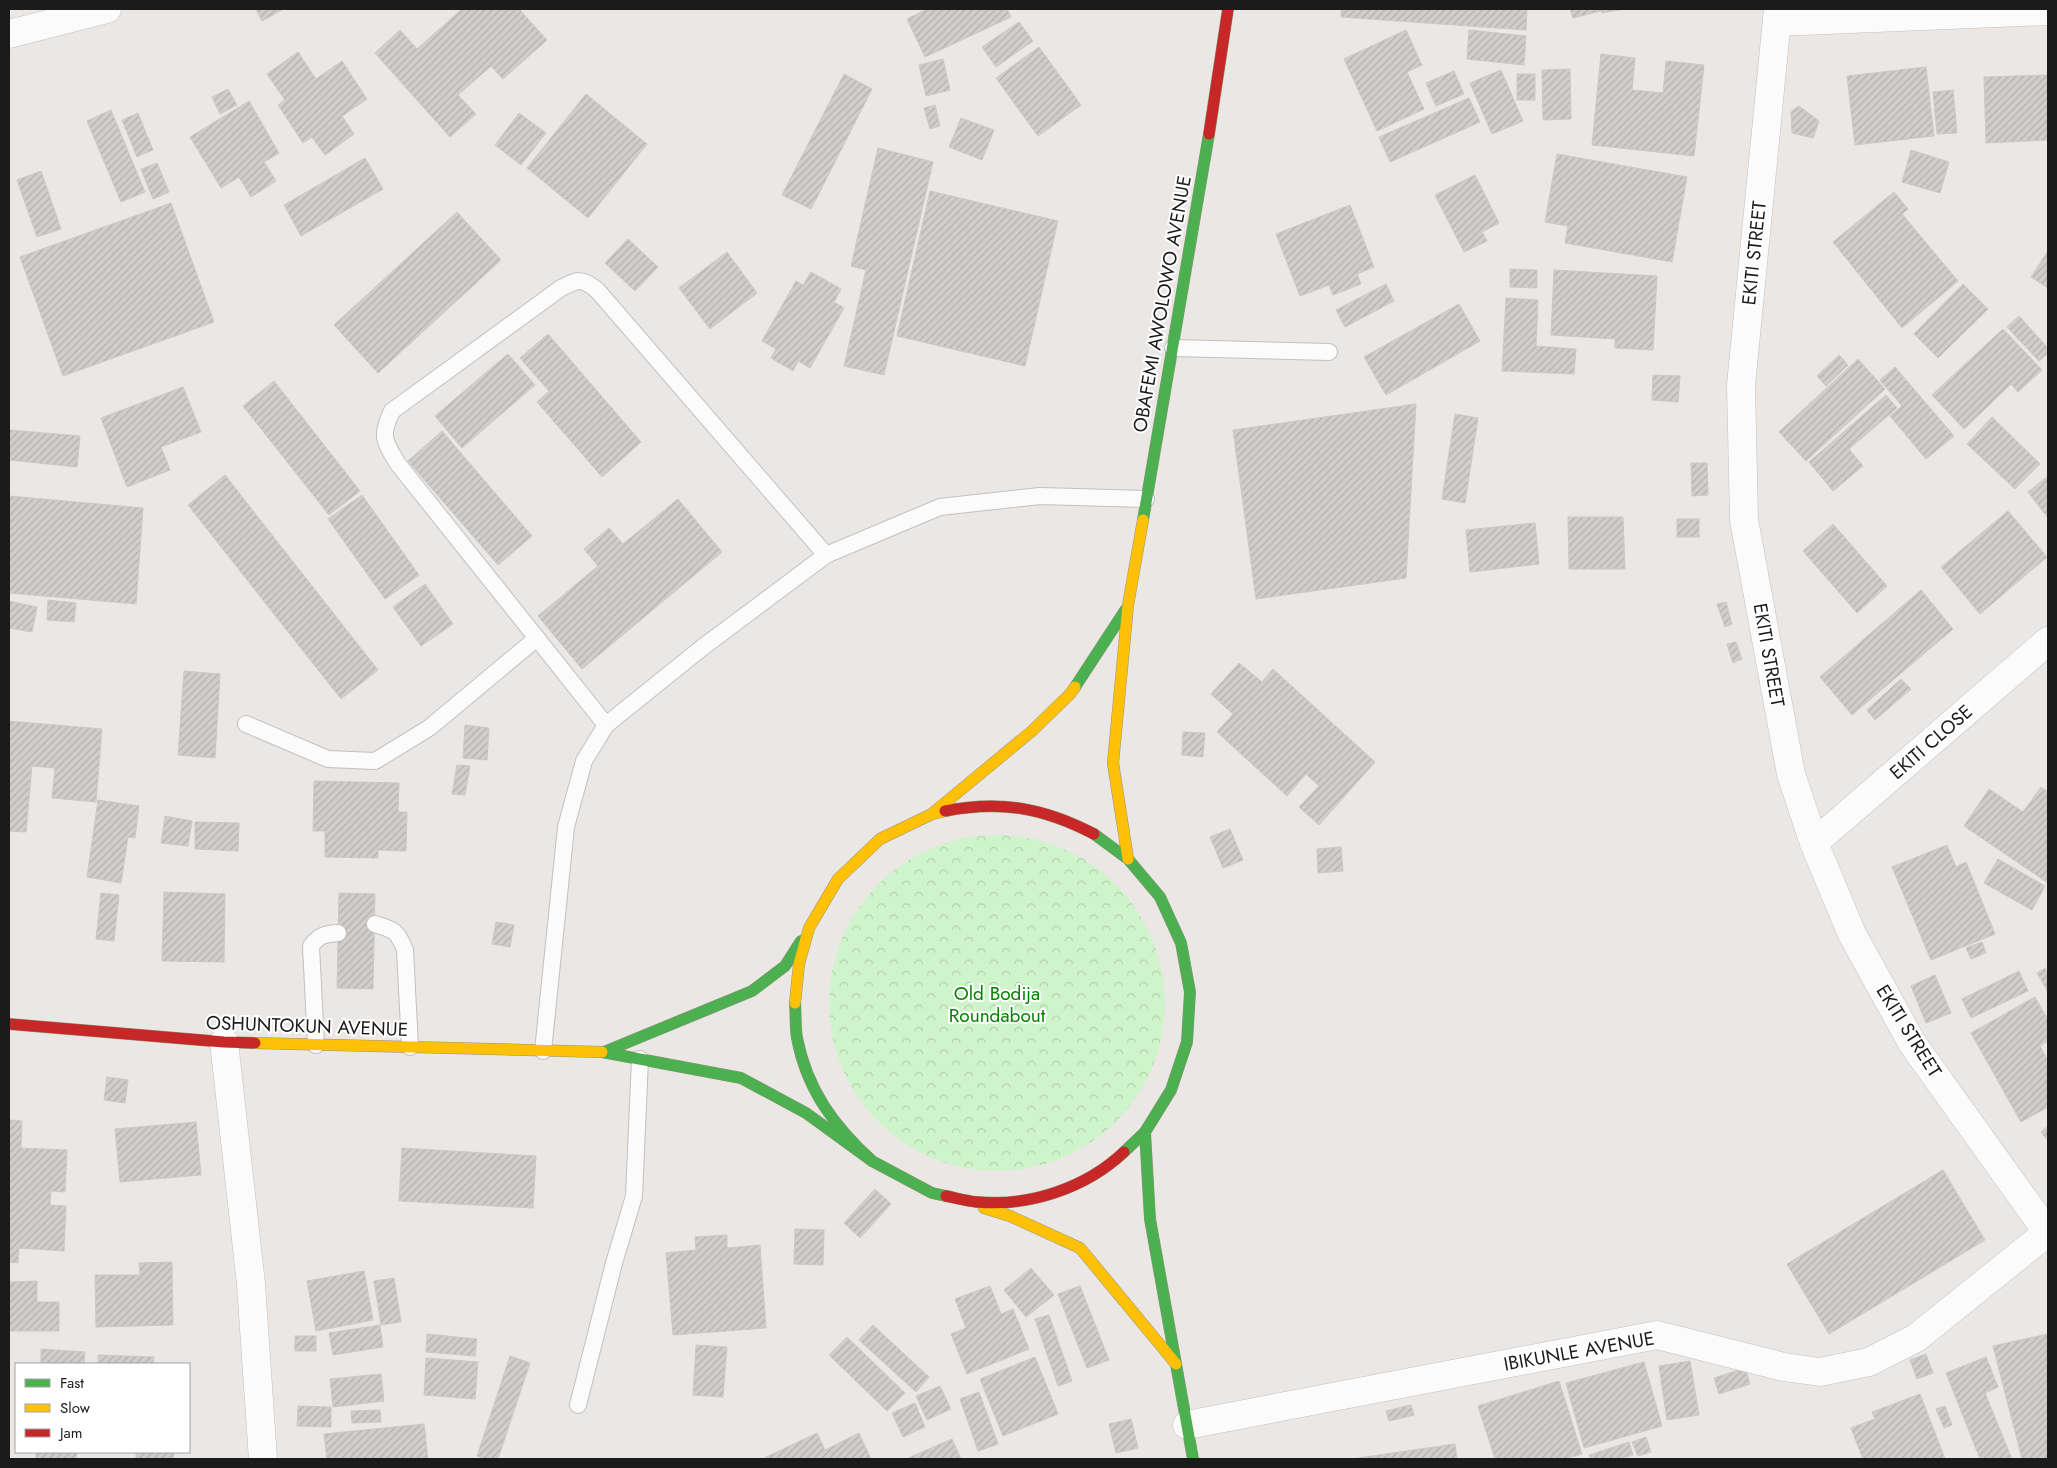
<svg xmlns="http://www.w3.org/2000/svg" width="2057" height="1468" viewBox="0 0 2057 1468" font-family="Jost,sans-serif">
  <defs>
    <pattern id="park-crowns" width="20" height="18" patternUnits="userSpaceOnUse" patternTransform="scale(1.25)"><rect width="20" height="18" fill="#cff4cb"/><path d="M2 6a3 3 0 1 1 6 0M12 15a3 3 0 1 1 6 0" fill="none" stroke="#b1d1ae"/></pattern>
    <pattern id="building-hatch" width="6" height="6" patternUnits="userSpaceOnUse" patternTransform="scale(1.25)"><rect width="6" height="6" fill="#d1cdca"/><path d="M-1 1l2-2M0 6l6-6M5 7l2-2" fill="none" stroke="#b3afad"/></pattern>
  </defs>
  <rect width="100%" height="100%" fill="#eae7e4"/>
  <circle fill="url(#park-crowns)" cx="997" cy="1003" r="168"/>
  <g fill="url(#building-hatch)" stroke="#cec8c5">
    <polygon points="256,9 281,9 282,10 262,21"/>
    <polygon points="462,9 519,9 547,40 503,79 491,66 458,95 476,114 450,137 375,53 400,30 417,49"/>
    <polygon points="924,9 1007,9 1011,17 925,57 907,19 925,10"/>
    <polygon points="1341,9 1527,9 1526,30 1341,17"/>
    <polygon points="1570,9 1600,9 1601,11 1573,18"/>
    <polygon points="1601,9 1625,9 1602,13"/>
    <polygon points="1019,22 1033,41 996,67 982,47"/>
    <polygon points="1406,30 1422,65 1407,72 1424,109 1377,131 1344,59"/>
    <polygon points="1469,30 1526,36 1524,65 1467,59"/>
    <polygon points="1039,47 1081,105 1038,136 996,78"/>
    <polygon points="298,52 316,79 342,61 367,99 342,116 354,134 325,155 312,137 303,143 278,105 285,100 267,74"/>
    <polygon points="1601,54 1635,58 1632,90 1663,93 1666,61 1704,65 1694,156 1592,145"/>
    <polygon points="943,59 950,90 926,96 919,65"/>
    <polygon points="1926,67 1934,136 1855,145 1847,76"/>
    <polygon points="1570,69 1571,119 1543,120 1542,70"/>
    <polygon points="1501,70 1523,121 1492,134 1470,83"/>
    <polygon points="1454,71 1464,94 1436,106 1426,83"/>
    <polygon points="844,74 872,89 811,209 782,195"/>
    <rect x="1517" y="74" width="18" height="26"/>
    <polygon points="2048,75 2048,140 1986,143 1984,77"/>
    <polygon points="228,89 237,105 220,114 212,97"/>
    <polygon points="1953,90 1957,133 1937,134 1933,92"/>
    <polygon points="586,94 647,144 588,218 527,168"/>
    <polygon points="1469,98 1480,122 1390,162 1379,137"/>
    <polygon points="249,101 279,153 264,162 276,181 251,197 239,177 221,188 190,137"/>
    <polygon points="935,105 940,126 930,129 924,108"/>
    <polygon points="1799,106 1819,121 1813,138 1792,133 1791,112"/>
    <polygon points="111,110 145,192 121,202 87,121"/>
    <polygon points="138,113 153,150 137,157 122,120"/>
    <polygon points="519,113 546,133 521,165 495,145"/>
    <polygon points="961,118 994,130 982,160 949,147"/>
    <polygon points="878,148 933,162 884,375 844,366 866,270 851,266"/>
    <polygon points="1911,150 1949,162 1940,193 1902,182"/>
    <polygon points="1557,154 1687,177 1672,262 1565,243 1568,226 1545,222"/>
    <polygon points="365,158 383,189 301,236 284,205"/>
    <polygon points="157,163 169,192 153,199 141,169"/>
    <polygon points="41,171 61,229 37,237 17,180"/>
    <polygon points="1475,175 1499,223 1482,232 1487,241 1464,252 1435,195"/>
    <polygon points="930,191 1058,221 1025,366 897,336"/>
    <polygon points="1894,192 1908,209 1902,214 1958,281 1902,328 1833,242"/>
    <polygon points="171,203 214,322 63,376 20,257"/>
    <polygon points="1350,205 1374,267 1357,274 1361,284 1333,295 1329,285 1300,296 1276,234"/>
    <polygon points="457,212 501,260 378,373 334,325"/>
    <polygon points="628,239 658,267 635,291 605,263"/>
    <polygon points="2048,251 2048,288 2031,277"/>
    <polygon points="727,252 757,293 710,329 679,288"/>
    <polygon points="1510,269 1537,270 1537,288 1510,287"/>
    <polygon points="1554,270 1657,276 1653,350 1615,348 1615,339 1551,335"/>
    <polygon points="811,272 841,289 834,302 844,308 810,368 798,361 793,371 771,358 776,349 762,341 796,281 803,285"/>
    <polygon points="1386,284 1394,301 1345,327 1336,310"/>
    <polygon points="1963,284 1988,309 1938,358 1914,334"/>
    <polygon points="1506,298 1538,300 1536,346 1576,349 1574,374 1502,371"/>
    <polygon points="1459,304 1480,341 1386,395 1364,357"/>
    <polygon points="2019,316 2048,348 2048,353 2039,361 2007,327"/>
    <polygon points="2003,329 2042,370 2018,392 2011,384 1964,429 1932,395"/>
    <polygon points="548,334 641,442 602,477 537,402 549,391 520,358"/>
    <polygon points="508,354 535,385 462,448 435,416"/>
    <polygon points="1839,355 1848,365 1826,386 1817,376"/>
    <polygon points="1858,359 1885,389 1806,461 1779,432"/>
    <polygon points="1895,367 1954,436 1926,459 1890,416 1902,406 1880,380"/>
    <polygon points="1653,375 1680,376 1678,402 1652,400"/>
    <polygon points="274,381 360,491 329,515 243,406"/>
    <polygon points="183,387 201,432 161,447 170,470 127,487 101,418"/>
    <polygon points="1886,395 1897,408 1849,449 1863,466 1833,491 1809,462"/>
    <polygon points="1416,404 1406,578 1256,599 1233,430"/>
    <polygon points="1455,414 1478,418 1465,503 1442,499"/>
    <polygon points="1992,417 2040,464 2015,489 1967,444"/>
    <polygon points="9,430 80,436 77,467 9,460"/>
    <polygon points="442,431 532,536 498,565 408,461"/>
    <polygon points="1691,463 1707,463 1708,495 1692,496"/>
    <polygon points="225,475 378,670 341,699 188,505"/>
    <polygon points="2048,476 2048,518 2028,492"/>
    <polygon points="362,495 419,575 385,599 328,519"/>
    <polygon points="9,496 143,508 136,604 9,593"/>
    <polygon points="678,499 722,552 582,669 538,616 598,566 584,549 609,528 623,544"/>
    <polygon points="2008,511 2047,557 1980,614 1941,567"/>
    <polygon points="1568,517 1623,517 1625,569 1569,569"/>
    <rect x="1677" y="519" width="22" height="18"/>
    <polygon points="1535,523 1539,564 1470,572 1466,530"/>
    <polygon points="1833,524 1887,586 1857,613 1803,551"/>
    <polygon points="425,584 453,624 421,646 393,607"/>
    <polygon points="1921,590 1953,629 1852,715 1820,677"/>
    <polygon points="48,600 76,603 74,622 47,620"/>
    <polygon points="9,601 37,607 32,632 9,628"/>
    <polygon points="1726,602 1732,624 1725,627 1717,604"/>
    <polygon points="1736,642 1742,659 1733,663 1727,644"/>
    <polygon points="1239,663 1262,682 1273,669 1375,762 1319,825 1299,807 1319,786 1306,774 1287,796 1217,732 1233,714 1211,694"/>
    <polygon points="184,671 220,674 215,758 178,755"/>
    <polygon points="1901,679 1911,689 1875,720 1867,710"/>
    <polygon points="9,721 102,729 96,802 52,798 55,768 32,766 26,832 9,831"/>
    <polygon points="465,725 489,728 487,760 463,758"/>
    <polygon points="1183,732 1205,733 1203,757 1182,755"/>
    <polygon points="457,765 470,766 465,795 452,794"/>
    <polygon points="314,781 399,783 398,812 407,812 406,851 378,850 378,858 325,857 325,831 313,831"/>
    <polygon points="2041,787 2048,792 2048,883 1964,826 1989,789 2023,812"/>
    <polygon points="98,800 139,806 135,838 128,837 121,883 87,877"/>
    <polygon points="165,816 192,821 188,846 161,843"/>
    <polygon points="195,822 239,823 238,851 195,849"/>
    <polygon points="1230,829 1243,860 1223,868 1210,837"/>
    <polygon points="1947,845 1956,867 1966,862 1995,934 1931,960 1892,867"/>
    <polygon points="1341,847 1343,871 1318,873 1317,849"/>
    <polygon points="1998,859 2045,886 2032,910 1984,883"/>
    <polygon points="164,892 225,894 224,962 162,961"/>
    <polygon points="101,893 119,895 114,941 96,939"/>
    <polygon points="339,893 375,894 373,989 337,988"/>
    <polygon points="496,922 514,925 510,947 492,944"/>
    <polygon points="1982,942 1986,953 1971,959 1966,948"/>
    <polygon points="2045,968 2048,974 2048,992 2037,973"/>
    <polygon points="2019,971 2028,991 1971,1018 1962,999"/>
    <polygon points="1935,975 1951,1013 1926,1023 1911,986"/>
    <polygon points="2035,997 2048,1020 2048,1041 2040,1046 2048,1061 2048,1107 2021,1122 1971,1033"/>
    <polygon points="107,1077 128,1080 125,1103 104,1100"/>
    <polygon points="9,1120 22,1121 21,1148 67,1150 65,1192 51,1191 50,1205 66,1206 64,1251 19,1248 18,1263 9,1262"/>
    <polygon points="196,1122 201,1175 120,1182 115,1129"/>
    <polygon points="2048,1126 2048,1141 2041,1132"/>
    <polygon points="402,1148 536,1156 533,1208 399,1201"/>
    <polygon points="1943,1170 1985,1240 1829,1334 1787,1264"/>
    <polygon points="875,1189 891,1204 860,1238 844,1223"/>
    <polygon points="795,1229 824,1230 823,1265 794,1264"/>
    <polygon points="727,1235 727,1248 760,1245 766,1328 673,1335 666,1253 696,1250 695,1237"/>
    <polygon points="172,1262 173,1325 96,1327 95,1275 140,1275 139,1263"/>
    <polygon points="1031,1268 1054,1295 1026,1317 1004,1290"/>
    <polygon points="364,1271 373,1320 316,1331 307,1281"/>
    <polygon points="394,1278 401,1322 381,1325 374,1281"/>
    <polygon points="37,1281 37,1302 59,1302 59,1331 9,1331 9,1282"/>
    <polygon points="990,1286 1001,1314 1013,1309 1029,1349 967,1374 951,1334 966,1328 955,1299"/>
    <polygon points="1080,1286 1109,1360 1087,1368 1058,1294"/>
    <polygon points="1049,1315 1072,1381 1058,1386 1035,1319"/>
    <polygon points="380,1325 383,1347 333,1355 329,1333"/>
    <polygon points="873,1325 929,1377 916,1392 859,1340"/>
    <polygon points="427,1334 477,1339 475,1356 426,1352"/>
    <polygon points="2048,1334 2048,1457 2043,1459 2022,1459 1993,1346"/>
    <rect x="295" y="1336" width="21" height="15"/>
    <polygon points="847,1337 905,1393 887,1411 829,1355"/>
    <polygon points="696,1345 727,1347 723,1397 693,1395"/>
    <polygon points="41,1349 85,1352 84,1364 41,1364"/>
    <polygon points="1926,1354 1933,1373 1917,1379 1910,1360"/>
    <polygon points="98,1355 154,1357 153,1364 98,1364"/>
    <polygon points="510,1356 530,1363 498,1459 486,1459 477,1456"/>
    <polygon points="1035,1357 1058,1414 1003,1436 980,1379"/>
    <polygon points="1986,1357 1998,1387 1985,1393 2012,1459 1980,1459 1946,1373"/>
    <polygon points="426,1358 478,1362 475,1399 424,1395"/>
    <polygon points="1690,1361 1699,1415 1667,1420 1659,1366"/>
    <polygon points="1644,1362 1662,1426 1584,1448 1566,1383"/>
    <polygon points="1745,1368 1750,1384 1719,1394 1714,1378"/>
    <polygon points="381,1374 384,1401 333,1407 330,1379"/>
    <polygon points="1559,1381 1582,1454 1564,1459 1495,1459 1478,1406"/>
    <polygon points="940,1386 951,1409 927,1420 916,1396"/>
    <polygon points="979,1392 998,1444 978,1451 960,1399"/>
    <polygon points="1920,1394 1945,1459 1863,1459 1851,1428 1875,1419 1872,1412"/>
    <polygon points="915,1403 925,1427 903,1437 892,1413"/>
    <polygon points="1411,1405 1414,1415 1389,1421 1386,1411"/>
    <polygon points="298,1406 331,1407 331,1427 297,1426"/>
    <polygon points="1945,1406 1952,1425 1944,1428 1936,1409"/>
    <polygon points="380,1410 381,1422 352,1423 351,1411"/>
    <polygon points="1131,1419 1138,1448 1116,1453 1109,1424"/>
    <polygon points="424,1424 428,1459 327,1459 324,1434"/>
    <polygon points="817,1433 825,1450 859,1433 871,1459 762,1459"/>
    <polygon points="1646,1437 1651,1452 1638,1456 1632,1442"/>
    <polygon points="952,1439 961,1459 906,1459"/>
    <polygon points="1629,1442 1633,1455 1619,1459 1590,1459 1589,1455"/>
    <polygon points="1455,1444 1457,1459 1351,1459"/>
    <polygon points="36,1452 77,1452 76,1459 80,1459 36,1459"/>
    <polygon points="136,1452 174,1452 173,1459 136,1459"/>
  </g>
  <g fill="none" stroke-linecap="round" stroke-linejoin="round">
    <g stroke="#c2c1c0" stroke-width="18">
      <g id="lane">
        <polyline points="1173,348 1329,352"/>
        <polyline points="246,724 328,759 375,761 429,728 537,638"/>
        <path d="M606 725 398 464C384 441 380 436 392 411L561 288C579 279 581 278 597 290L826 555"/>
        <path d="M375 924C394 930 397 930 405 950L410 1047"/>
        <path d="M316 1045 311 946C319 935 325 934 338 933"/>
        <polyline points="543,1051 566,827 584,761 606,725 703,647 826,555 940,507 1040,496 1146,499"/>
        <polyline points="578,1405 614,1263 634,1196 640,1059"/>
      </g>
    </g>
    <g stroke="#c2c1c0" stroke-width="29">
      <g id="street">
        <polyline points="1778,9 1741,385 1744,520 1791,774 1814,843 1852,934 1912,1043 2048,1233"/>
        <polyline points="1777,22 2048,11"/>
        <polyline points="9,34 107,9"/>
        <polyline points="1814,843 2048,641"/>
        <polyline points="224,1042 251,1284 263,1459"/>
        <polyline points="1187,1425 1657,1335 1784,1367 1820,1372 1869,1362 1916,1338 2048,1232"/>
      </g>
    </g>
    <g stroke="#95937c" stroke-width="12">
      <g id="fast">
        <polyline points="1143,520 1209,134"/>
        <polyline points="1075,687 1126,609"/>
        <polyline points="1094,834 1128,859 1160,897 1181,943 1190,992 1187,1042 1171,1090 1145,1132 1124,1152"/>
        <path d="M795 1003C796 1014 795 1026 797 1038 807 1090 834 1126 872 1161"/>
        <polyline points="602,1052 741,1078 806,1113 872,1161 932,1193 946,1196"/>
        <polyline points="604,1052 752,991 785,966 801,941"/>
        <polyline points="1145,1132 1150,1219 1193,1459"/>
      </g>
    </g>
    <g stroke="#95937c" stroke-width="12">
      <g id="slow">
        <polyline points="934,812 1032,731 1070,694 1075,687"/>
        <polyline points="1128,859 1113,763 1128,605 1143,520"/>
        <polyline points="795,1003 799,964 809,928 838,879 880,839 932,814 945,811"/>
        <polyline points="255,1043 602,1052"/>
        <polyline points="984,1208 1010,1216 1080,1248 1176,1364"/>
      </g>
    </g>
    <g stroke="#95937c" stroke-width="12">
      <g id="jam">
        <polyline points="1209,134 1228,9"/>
        <path d="M945 811C1001 800 1044 808 1094 834"/>
        <polyline points="9,1024 224,1042 255,1043"/>
        <path d="M946 1196C956 1198 967 1201 977 1202 1029 1207 1086 1188 1124 1152"/>
      </g>
    </g>
    <use href="#lane" stroke="#fcfbfb" stroke-width="16"/>
    <use href="#street" stroke="#fcfbfb" stroke-width="28"/>
    <use href="#fast" stroke="#4caf50" stroke-width="11"/>
    <use href="#slow" stroke="#ffc107" stroke-width="11"/>
    <use href="#jam" stroke="#c62828" stroke-width="11"/>
  </g>
  <g text-anchor="middle" dominant-baseline="central" stroke-width="4" stroke-linejoin="round" paint-order="stroke">
    <g font-size="19" fill="#1b1b1b" stroke="#fff">
      <text transform="translate(1754 253) rotate(-84)">EKITI STREET</text>
      <text transform="translate(1162 304) rotate(-80)">OBAFEMI AWOLOWO AVENUE</text>
      <text transform="translate(1769 655) rotate(80)">EKITI STREET</text>
      <text transform="translate(1931 742) rotate(-41)">EKITI CLOSE</text>
      <text transform="translate(307 1026) rotate(2)">OSHUNTOKUN AVENUE</text>
      <text transform="translate(1909 1031) rotate(58)">EKITI STREET</text>
      <text transform="translate(1579 1351) rotate(-10)">IBIKUNLE AVENUE</text>
    </g>
    <g font-size="19" fill="#048200" stroke="#fff">
      <text x="997" y="993">Old Bodija<tspan x="997" dy="22">Roundabout</tspan></text>
    </g>
  </g>
  <rect width="2057" height="1468" fill="none" stroke="#1b1b1b" stroke-width="20"/>
  <rect x="15" y="1363" width="175" height="90" fill="#ffffff" stroke="#a4a4a4"/>
  <rect x="25" y="1379" width="25" height="8" fill="#4caf50" stroke="#a4a4a4"/>
  <text x="60" y="1388" font-size="15" fill="#1b1b1b">Fast</text>
  <rect x="25" y="1404" width="25" height="8" fill="#ffc107" stroke="#a4a4a4"/>
  <text x="60" y="1413" font-size="15" fill="#1b1b1b">Slow</text>
  <rect x="25" y="1429" width="25" height="8" fill="#c62828" stroke="#a4a4a4"/>
  <text x="60" y="1438" font-size="15" fill="#1b1b1b">Jam</text>
</svg>
